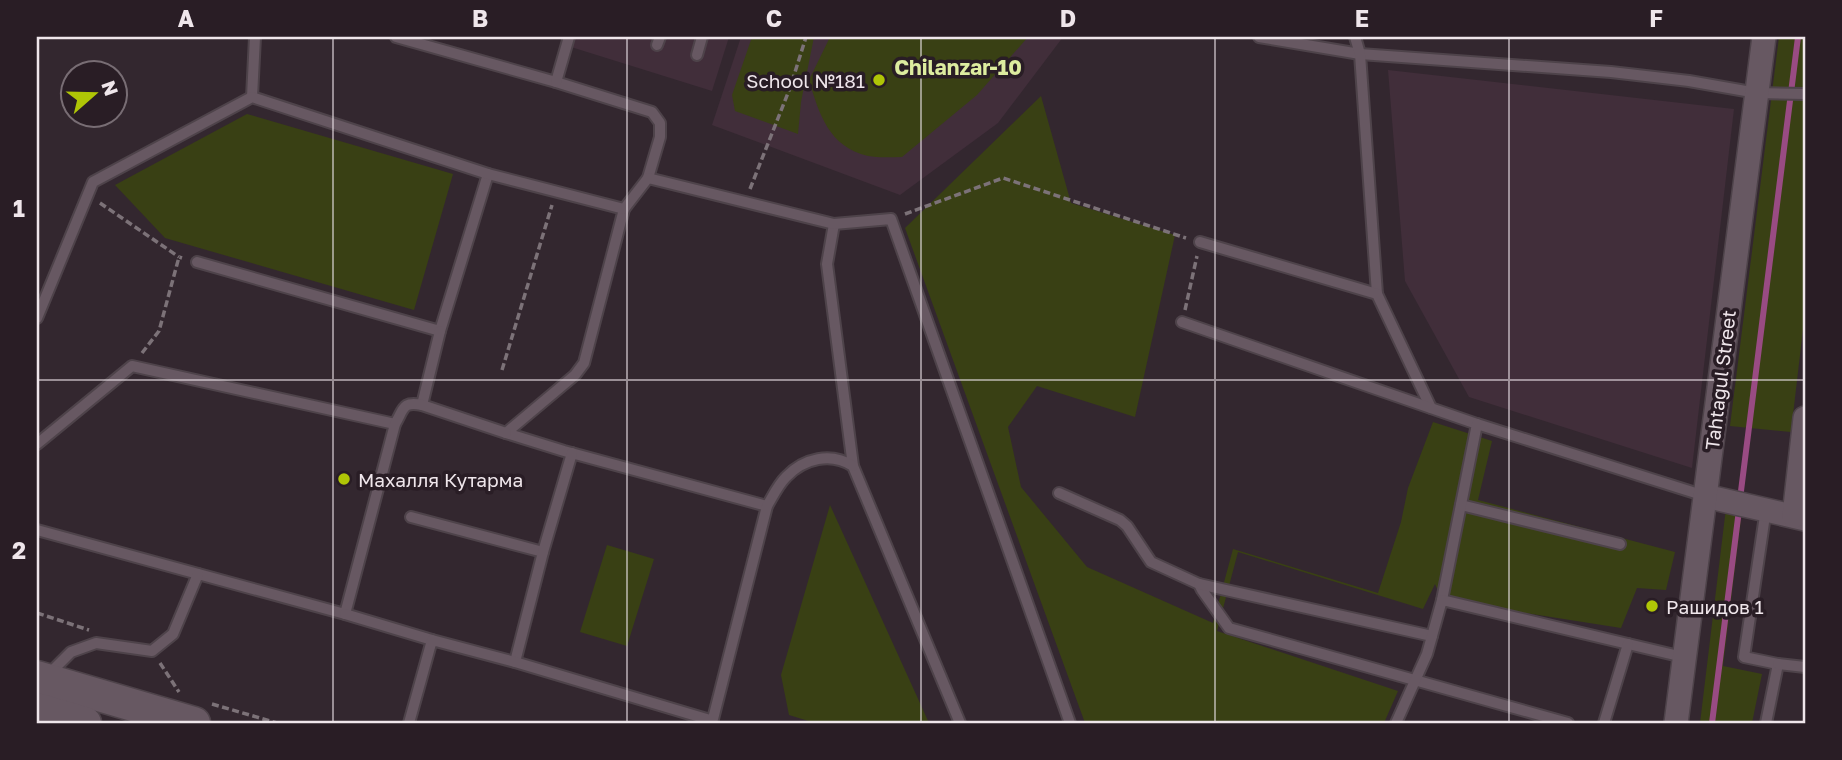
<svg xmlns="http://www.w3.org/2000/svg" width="1842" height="760" viewBox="0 0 1842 760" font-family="'Golos Text',sans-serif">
  <rect width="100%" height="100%" fill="#33272f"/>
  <g fill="#412e3a">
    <polygon points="574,37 729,37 712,91 571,47"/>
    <polygon points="741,37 1063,37 998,123 900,195 712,125"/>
    <polygon points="1388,70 1734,109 1692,468 1469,397 1405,281"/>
  </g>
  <g fill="#394014">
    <polygon points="752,37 814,37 801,102 798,134 735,111 732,95"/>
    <path d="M830 37H1028L977 95 902 157C891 157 879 158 868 156 829 147 819 114 809 80Z"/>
    <polygon points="1779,37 1805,37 1805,312 1791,432 1730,426"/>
    <polygon points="1041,96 1071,203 1175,235 1135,417 1037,386 1008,427 1021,487 1087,567 1213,623 1233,549 1378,593 1401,522 1408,488 1433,422 1492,441 1478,500 1675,552 1666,590 1637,588 1621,628 1442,600 1435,584 1423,609 1238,552 1217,631 1398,691 1384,723 1085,723 905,228"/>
    <polygon points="247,114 453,174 414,310 165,238 115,185"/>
    <polygon points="830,505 929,723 815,723 789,715 781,675"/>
    <polygon points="1726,508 1742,511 1723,666 1762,674 1752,723 1700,723"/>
    <polygon points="607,545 654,559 627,646 580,632"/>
  </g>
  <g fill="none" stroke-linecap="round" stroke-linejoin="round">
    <g stroke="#994b83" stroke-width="6">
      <polyline points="1740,499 1798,37"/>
      <polyline points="1712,723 1739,510"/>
    </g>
    <g stroke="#4e434a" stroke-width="14">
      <g id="lane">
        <polyline points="396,37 556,82 652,112 660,123 660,137 648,178"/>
        <polyline points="1259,37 1360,54 1611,72 1689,81 1757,93 1805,94"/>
        <polyline points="1355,37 1360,54 1377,294"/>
        <polyline points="657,45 660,37"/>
        <polyline points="697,55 702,37"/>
        <polyline points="556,82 569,37"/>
        <polyline points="252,97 255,37"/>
        <polyline points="624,209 584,363 575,375 506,433 564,451 767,506"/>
        <polyline points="834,224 827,264 853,466 960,723"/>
        <polyline points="1200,242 1377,294 1431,408"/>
        <polyline points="197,262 440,331 488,174"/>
        <polyline points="37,318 93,182 252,97 488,174 624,209 648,178 834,224 891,219 1070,723"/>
        <polyline points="1182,322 1477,424"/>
        <polyline points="422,405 440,331"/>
        <polyline points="37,444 132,366 395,424"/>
        <polyline points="1059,493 1120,520 1127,526 1151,562 1199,584 1202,590 1229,628 1568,723"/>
        <polyline points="1461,505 1620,544"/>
        <polyline points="1766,509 1744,657 1778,664 1766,723"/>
        <polyline points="411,517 543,552"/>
        <path d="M37 530 345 614 395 424C404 409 402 401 422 405L506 433"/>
        <polyline points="1199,584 1432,636"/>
        <polyline points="1442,600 1477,424 1705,496"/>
        <polyline points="345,614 432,640"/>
        <polyline points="515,662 543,552 572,453"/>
        <polyline points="1778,664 1805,667"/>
        <polyline points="48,675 71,652 96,643 152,651 173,634 198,574"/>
        <path d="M409 723 432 640 515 662 710 720 713 719 767 506C773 496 778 485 786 477 804 458 831 452 853 466"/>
        <polyline points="1396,723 1427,654 1442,600 1683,657"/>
        <polyline points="1604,723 1628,644"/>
      </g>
    </g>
    <g stroke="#4e434a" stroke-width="26">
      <g id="street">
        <polyline points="1705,496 1805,519"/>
        <polyline points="1794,516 1805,418"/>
        <polyline points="1676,723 1764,37"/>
      </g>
    </g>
    <g stroke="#4e434a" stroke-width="35">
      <g id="secondary">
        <polyline points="37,677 194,723"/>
        <polyline points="37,709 85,723"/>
      </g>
    </g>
    <g stroke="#7c7278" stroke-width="3.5" stroke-dasharray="7 3.5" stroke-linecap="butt">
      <polyline points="750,189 790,88 806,37"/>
      <polyline points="100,203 179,257"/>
      <polyline points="905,214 1003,178 1186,238"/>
      <polyline points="1185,310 1197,256"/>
      <polyline points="142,353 159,331 179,257 182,258"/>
      <polyline points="502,370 552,205"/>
      <polyline points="37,613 89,630"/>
      <polyline points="160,663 179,692"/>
      <polyline points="212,704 277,723"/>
    </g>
    <use href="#lane" stroke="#675862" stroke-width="10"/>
    <use href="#street" stroke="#675862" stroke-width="23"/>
    <use href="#secondary" stroke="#675862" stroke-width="32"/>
  </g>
  <path fill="none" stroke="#efe6eb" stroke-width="2" stroke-opacity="0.55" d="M333 37V723M627 37V723M921 37V723M1215 37V723M1509 37V723M37 380H1805"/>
  <g fill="#afc506" stroke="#291d25" stroke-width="2.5">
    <circle cx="879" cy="80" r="7"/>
    <circle cx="344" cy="479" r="7"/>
    <circle cx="1652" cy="606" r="7"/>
  </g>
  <g text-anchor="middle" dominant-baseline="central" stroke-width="7" stroke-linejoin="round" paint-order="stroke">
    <g font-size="19" fill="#efe6eb" stroke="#291d25" text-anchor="start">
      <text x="865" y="80" text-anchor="end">School №181</text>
      <text x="358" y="479">Махалля Кутарма</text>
      <text x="1666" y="606">Рашидов 1</text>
    </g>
    <g font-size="19" fill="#efe6eb" stroke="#291d25">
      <text transform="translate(1720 380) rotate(-83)">Tahtagul Street</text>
    </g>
    <g font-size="21" font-weight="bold" fill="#ddec9f" stroke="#291d25">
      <text x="958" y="67">Chilanzar-10</text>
    </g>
  </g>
  <rect width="1842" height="760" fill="none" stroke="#291d25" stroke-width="77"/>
  <g transform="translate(94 94) rotate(70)"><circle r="33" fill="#291d25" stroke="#786d74" stroke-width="2"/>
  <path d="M0-5L12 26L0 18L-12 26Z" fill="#afc506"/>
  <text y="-10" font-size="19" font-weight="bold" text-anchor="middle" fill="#efe6eb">N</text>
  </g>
  <rect x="38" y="38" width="1766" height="684" fill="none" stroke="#efe6eb" stroke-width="2.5"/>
  <g font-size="23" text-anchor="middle" font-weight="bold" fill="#efe6eb">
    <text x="186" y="27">A</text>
    <text x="480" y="27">B</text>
    <text x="774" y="27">C</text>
    <text x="1068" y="27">D</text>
    <text x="1362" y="27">E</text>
    <text x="1656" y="27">F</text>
    <text x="19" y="217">1</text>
    <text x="19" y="559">2</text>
  </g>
</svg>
